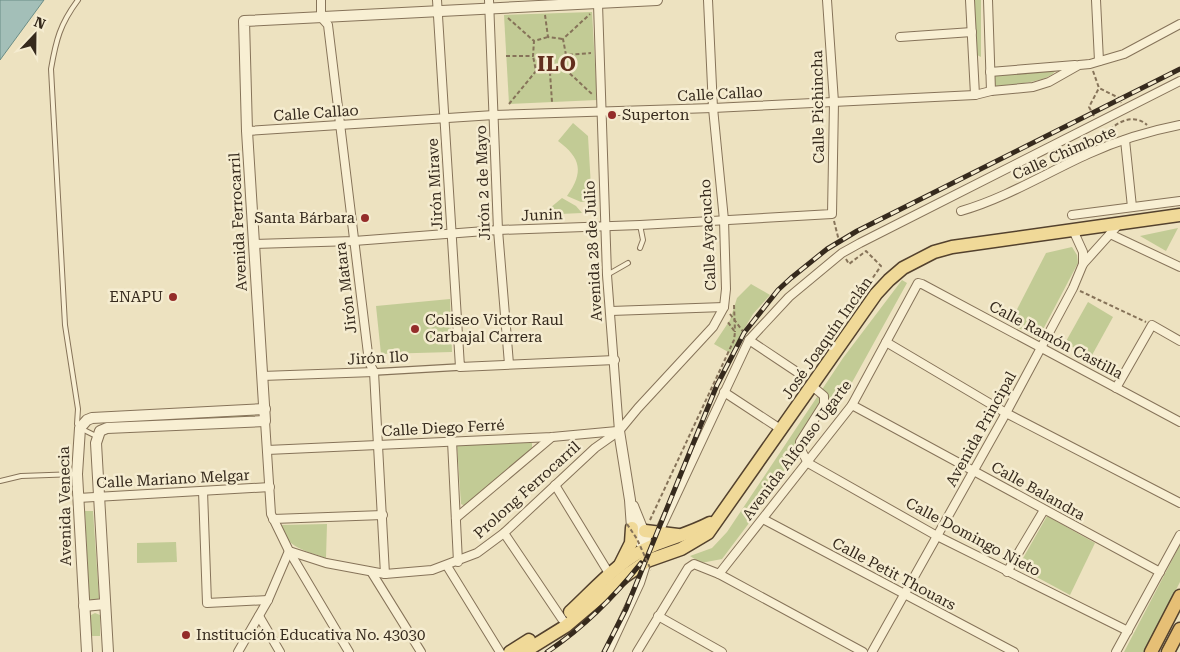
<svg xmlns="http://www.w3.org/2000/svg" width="1180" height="652" viewBox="0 0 1180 652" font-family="'Roboto Serif',serif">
  <rect width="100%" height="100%" fill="#ede2c0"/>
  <g fill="#c2cb95">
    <polygon points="974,0 981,0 981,57 977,55"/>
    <polygon points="592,12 597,100 509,104 504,15"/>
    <path d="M1056 70C1049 83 1011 84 996 86L992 78 994 75Z"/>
    <path d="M573 123 588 136 591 187 589 201 581 202 567 196C584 172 581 158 558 141Z"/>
    <polygon points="562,198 576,206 582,213 560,214 559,210 550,208"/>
    <polygon points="1178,228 1166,251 1140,236"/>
    <polygon points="1072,247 1077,255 1078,263 1038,339 1010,323 1046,253"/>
    <polygon points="902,280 907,283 839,406 823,404 794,445 798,458 722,559 701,563 690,556 712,548 727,532 843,358"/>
    <polygon points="751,284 770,295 753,314 730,353 714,344 730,320 737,298"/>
    <polygon points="450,299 452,352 381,354 376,306"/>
    <polygon points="1088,302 1113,317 1091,357 1065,343"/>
    <polygon points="253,414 254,418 111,425 111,422"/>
    <polygon points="532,443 532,448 465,506 461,504 457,444"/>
    <polygon points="85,511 93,511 99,598 97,601 92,602 89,597"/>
    <polygon points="1047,516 1095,543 1070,595 1018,567"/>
    <path d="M327 524 326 558C307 551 285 548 281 525Z"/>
    <polygon points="176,542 177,562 137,563 137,543"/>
    <polygon points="1180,545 1180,582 1144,652 1124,652"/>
    <polygon points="95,613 100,615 100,636 91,636 91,615"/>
  </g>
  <polygon fill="#a3bfb8" stroke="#6b8d86" points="0,0 44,0 0,60"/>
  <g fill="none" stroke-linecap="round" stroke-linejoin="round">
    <g stroke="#867359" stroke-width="6">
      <g id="service">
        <path d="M78 0C60 24 56 40 51 69L65 325 78 409 77 424 80 428 96 436"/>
        <polyline points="640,248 643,240 640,225"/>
        <polyline points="607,275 628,263"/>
        <polyline points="0,481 21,476 77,474"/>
      </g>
    </g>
    <g stroke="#867359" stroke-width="8">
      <polyline id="pedestrian" points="374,372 460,367"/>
    </g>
    <g stroke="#867359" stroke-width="10">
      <g id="minor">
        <polyline points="321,0 321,17 328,25 369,362 374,372 385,574"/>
        <polyline points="437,0 460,367 615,360"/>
        <polyline points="489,0 498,230 509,364"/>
        <polyline points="970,0 975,95"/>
        <polyline points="988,0 991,91"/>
        <polyline points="1096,0 1099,61"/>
        <polyline points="598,4 607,275 619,431"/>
        <polyline points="900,37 972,32"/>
        <polyline points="990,72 1075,65"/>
        <polyline points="247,131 494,115 713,108 975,95 991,91 1033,87 1049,82 1079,65 1090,64 1124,54 1180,24"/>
        <polyline points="1125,140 1132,207"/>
        <path d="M961 211C1006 198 1046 173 1088 154 1117 141 1149 131 1180 125"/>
        <polyline points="1072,215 1180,201"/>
        <polyline points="1073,230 1083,252 1083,264"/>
        <polyline points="1110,234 1180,267"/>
        <polyline points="254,244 354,241 498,230 640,225 832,214 834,102 827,0"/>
        <polyline points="611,311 724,307"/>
        <polyline points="749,340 803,376"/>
        <polyline points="886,342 1006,413 1180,503"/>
        <polyline points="262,376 374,372"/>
        <polyline points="812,386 824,396 824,404 800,442 800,448 808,463 937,536 1128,631"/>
        <polyline points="1116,388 1152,325 1180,341"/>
        <polyline points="724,392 782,430"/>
        <polyline points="852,405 1160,572"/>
        <polyline points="265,421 271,514 289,551 326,563 385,574 432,570 477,553 504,533 595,448 619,431 638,408 713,327 724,307 726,289 724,220 713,108 708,0"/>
        <polyline points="452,441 458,562"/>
        <polyline points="267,450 552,437 617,431"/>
        <polyline points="555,485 610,575"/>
        <polyline points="203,491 207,603 268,600"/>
        <polyline points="78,498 270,487"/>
        <polyline points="456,518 552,437"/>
        <polyline points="273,519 383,515"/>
        <polyline points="763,519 1014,652"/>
        <polyline points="504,533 562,619"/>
        <polyline points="658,534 749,340 789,297 842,253 860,243 1180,81"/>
        <polyline points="289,551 349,652"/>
        <polyline points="447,566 500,652"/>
        <polyline points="1007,572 1044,510"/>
        <polyline points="372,573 421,652"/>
        <polyline points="719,574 852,405 918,283 922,284 1180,422"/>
        <polyline points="259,616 280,652"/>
        <polyline points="658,616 722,652"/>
        <polyline points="238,652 268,600 289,551"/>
        <polyline points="608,652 640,583 647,561"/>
        <polyline points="637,652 688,568 694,564 719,574 863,652"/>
        <polyline points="872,652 1006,413 1073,288 1083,264 1119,224"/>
        <polyline points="1116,652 1180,535"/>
      </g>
    </g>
    <g stroke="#867359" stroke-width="12">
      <g id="tertiary">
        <polyline points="619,431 630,500 632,528 639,541 648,548"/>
        <polyline points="633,506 646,538"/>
        <polyline points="84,606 105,604"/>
        <polyline points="87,652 77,474 80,428 87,420 92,418 265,409"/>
        <polyline points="108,652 96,443 100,431 107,428 265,421 247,131 244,21 657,0"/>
      </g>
    </g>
    <g stroke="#53412d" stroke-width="15">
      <g id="primary">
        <polyline points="645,531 678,535"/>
        <polyline points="620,565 631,543 632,528"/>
        <path d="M570 612C595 589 620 559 652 546 671 538 691 533 710 523"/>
        <polyline points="510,652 529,640"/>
        <polyline points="524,652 566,626 625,576 647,561 681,549 708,533 876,294 889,280 903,268 934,252 952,247 1180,215"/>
      </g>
    </g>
    <g stroke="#53412d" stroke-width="15">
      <g id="trunk">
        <polyline points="1151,652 1180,596"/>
        <polyline points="1168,652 1180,629"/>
      </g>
    </g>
    <g stroke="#867359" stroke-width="2" stroke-dasharray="4 2.5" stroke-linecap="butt">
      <polyline points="545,15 548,37 563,39"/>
      <polyline points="508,18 534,41"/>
      <polyline points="566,55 563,39 590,14"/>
      <polyline points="506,56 533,56 534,41 548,37"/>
      <polyline points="565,69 593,95"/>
      <polyline points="536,71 550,73 552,102"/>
      <polyline points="1093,71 1099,88 1119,98 1121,103"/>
      <polyline points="550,73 565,69 566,55 591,53"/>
      <polyline points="509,104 536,71 533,56"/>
      <polyline points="1094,116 1089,107 1099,88"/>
      <path d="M1102 140C1110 125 1132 111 1147 125"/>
      <polyline points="834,221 840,245"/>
      <polyline points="846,259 849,264 866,251 881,266 867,286 868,287"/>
      <polyline points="1080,291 1146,322"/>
      <polyline points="734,305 735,332"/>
      <polyline points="730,314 744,333"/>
      <polyline points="650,520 734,340 735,332 727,321"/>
    </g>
    <use href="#service" stroke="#f8efd3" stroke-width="4"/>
    <use href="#pedestrian" stroke="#f8efd3" stroke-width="5.5"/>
    <use href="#minor" stroke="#f8efd3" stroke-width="8"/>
    <use href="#tertiary" stroke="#f8efd3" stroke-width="10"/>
    <use href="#primary" stroke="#f0d998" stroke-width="12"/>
    <use href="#trunk" stroke="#e6bf75" stroke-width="12"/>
    <g stroke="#362a1d" stroke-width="5">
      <g id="rail">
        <path d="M547 652C583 628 614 597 641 563"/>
        <polyline points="604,652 626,609 717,385 744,333 778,290 791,278 827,249 857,231 1180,69"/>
      </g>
    </g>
    <use href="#rail" stroke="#f5ecd0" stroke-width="3" stroke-dasharray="9" stroke-linecap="butt"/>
    <polyline stroke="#867359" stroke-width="2" stroke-dasharray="4 2.5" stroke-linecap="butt" points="627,524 637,539 651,570"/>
  </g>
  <g fill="#942d2a" stroke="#f5ecd0" stroke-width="2">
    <circle cx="612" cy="115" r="5"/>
    <circle cx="365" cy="218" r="5"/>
    <circle cx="173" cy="297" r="5"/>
    <circle cx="415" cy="329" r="5"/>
    <circle cx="186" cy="635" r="5"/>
  </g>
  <g text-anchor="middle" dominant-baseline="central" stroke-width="5" stroke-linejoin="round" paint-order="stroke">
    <g font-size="15" fill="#362a1d" stroke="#f5ecd0">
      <text transform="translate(720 94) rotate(-3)">Calle Callao</text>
      <text transform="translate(818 107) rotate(-91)">Calle Pichincha</text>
      <text transform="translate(316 113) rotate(-4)">Calle Callao</text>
      <text transform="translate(1064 153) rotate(-24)">Calle Chimbote</text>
      <text transform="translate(483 183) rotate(-92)">Jirón 2 de Mayo</text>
      <text transform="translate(435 184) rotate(-93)">Jirón Mirave</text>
      <text transform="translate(542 215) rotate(-2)">Junin</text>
      <text transform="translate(238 222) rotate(-93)">Avenida Ferrocarril</text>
      <text transform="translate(708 235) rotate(-93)">Calle Ayacucho</text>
      <text transform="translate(593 251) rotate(-93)">Avenida 28 de Julio</text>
      <text transform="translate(346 288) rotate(-97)">Jirón Matara</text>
      <text transform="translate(827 338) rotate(-55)">José Joaquín Inclán</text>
      <text transform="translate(1056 340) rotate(28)">Calle Ramón Castilla</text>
      <text transform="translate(378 358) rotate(-3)">Jirón Ilo</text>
      <text transform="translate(443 428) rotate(-3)">Calle Diego Ferré</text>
      <text transform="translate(981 429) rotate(-61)">Avenida Principal</text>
      <text transform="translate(797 450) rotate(-53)">Avenida Alfonso Ugarte</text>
      <text transform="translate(173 479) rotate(-3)">Calle Mariano Melgar</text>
      <text transform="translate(527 490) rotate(-42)">Prolong Ferrocarril</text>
      <text transform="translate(1038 491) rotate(29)">Calle Balandra</text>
      <text transform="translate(65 506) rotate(-91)">Avenida Venecia</text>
      <text transform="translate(973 537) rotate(28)">Calle Domingo Nieto</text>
      <text transform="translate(894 574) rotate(28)">Calle Petit Thouars</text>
    </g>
    <g font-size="15" fill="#362a1d" stroke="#f5ecd0" text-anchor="start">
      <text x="622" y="115">Superton</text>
      <text x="355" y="218" text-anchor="end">Santa Bárbara</text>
      <text x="163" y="297" text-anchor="end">ENAPU</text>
      <text x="425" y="320">Coliseo Victor Raul<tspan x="425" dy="17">Carbajal Carrera</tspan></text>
      <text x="196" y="635">Institución Educativa No. 43030</text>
    </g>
    <g font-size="20" font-weight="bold" letter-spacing="1" fill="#622e1d" stroke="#f5ecd0">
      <text x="557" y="64">ILO</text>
    </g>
  </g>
  <g transform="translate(35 35) rotate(22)" stroke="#f5ecd0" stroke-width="4" paint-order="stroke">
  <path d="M0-4L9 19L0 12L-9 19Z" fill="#362a1d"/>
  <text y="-8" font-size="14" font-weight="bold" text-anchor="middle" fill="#362a1d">N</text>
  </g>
</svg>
